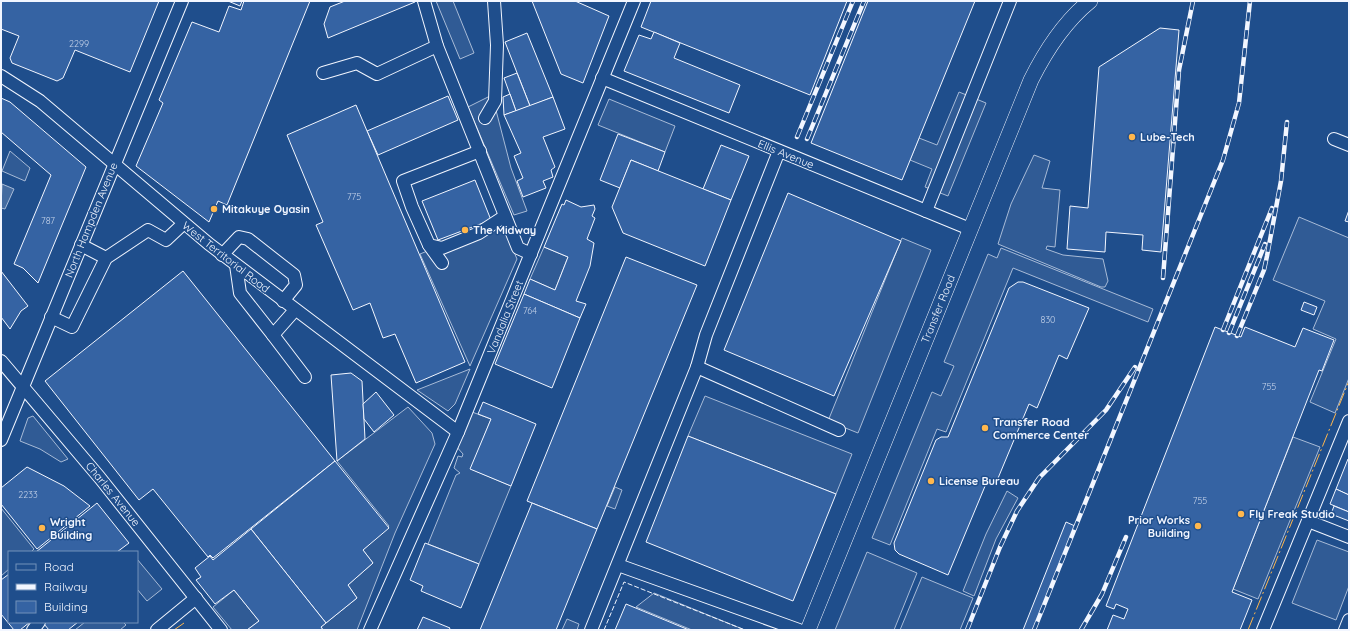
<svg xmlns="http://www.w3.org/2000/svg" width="1350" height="631" viewBox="0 0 1350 631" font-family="Quicksand,sans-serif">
  <rect width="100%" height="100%" fill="#1f4e8c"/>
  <g fill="#305b95" stroke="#a8bbd7">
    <polygon points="436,1 453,1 474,53 460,59"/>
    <polygon points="959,92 986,103 948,196 925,187 932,169 910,160 919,138 937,145"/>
    <polygon points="492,95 511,168 527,211 514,215 468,107"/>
    <polygon points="609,99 675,126 665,152 598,125"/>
    <polygon points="10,151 30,168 25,181 2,171"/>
    <polygon points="1034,155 1050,161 1042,188 1060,190 1055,247 1047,246 1046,249 1063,255 1103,259 1108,281 1105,287 1101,287 998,244 1011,204"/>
    <polygon points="1299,217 1349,238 1349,378 1335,413 1310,402 1336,339 1313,329 1325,301 1273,280"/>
    <polygon points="501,221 517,259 470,366 420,254"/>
    <polygon points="902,238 931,250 858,433 828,421"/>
    <polygon points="544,247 568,257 555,290 530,279"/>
    <polygon points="1001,248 1153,309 1148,322 1013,268 946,432 937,429 890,545 872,538 932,392 941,396 954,366 944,362 988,254 997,258"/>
    <polygon points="470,369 455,404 448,411 417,390"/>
    <polygon points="705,396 852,454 836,494 688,436"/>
    <polygon points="408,407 432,433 435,444 395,533 357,630 323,630 321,627 357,598 348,585 373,563 363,550 389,526 337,461"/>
    <polygon points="472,412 491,419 471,469 511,486 479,564 428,544 456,475 460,473 454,468 458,456 462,457 463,454 455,445"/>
    <polygon points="33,416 68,459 61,462 40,449 20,441 28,418"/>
    <polygon points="1293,437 1320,447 1258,599 1233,589"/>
    <polygon points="615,487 622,490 615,509 607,506"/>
    <polygon points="1007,491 1018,498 996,539 974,596 963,591 986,534"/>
    <polygon points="1,508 34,549 31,552 9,552 9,569 1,576"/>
    <polygon points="1317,540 1349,552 1349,586 1336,620 1292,603"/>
    <polygon points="867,552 917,573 894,630 835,630"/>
    <polygon points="137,559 162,589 147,601 137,589"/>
    <polygon points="922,577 973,598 960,630 900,630"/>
    <polygon points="234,590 259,621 247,630 232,630 213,607"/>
    <polygon points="654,593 745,630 692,630 636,607"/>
    <polygon points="567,619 579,624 577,630 562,630"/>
    <polygon points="85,622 123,622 126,625 120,630 75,630"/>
  </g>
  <polygon fill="#446ba0" stroke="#a8bbd7" points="2,184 14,189 5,209 1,208"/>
  <g fill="#3563a3" stroke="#f2f6ff">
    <polygon points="1,1 159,1 130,72 75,50 63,78 57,81 12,63 10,58 19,36 1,29"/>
    <polygon points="228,1 242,1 240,6"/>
    <polygon points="244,1 310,1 227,205 218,201 209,222 136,166 163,103 159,100 192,22 219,32 229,6 241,10"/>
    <polygon points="345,1 415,1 415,2 328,38 324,24 330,7"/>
    <polygon points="532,1 575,1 609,16 583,83 561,74"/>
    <polygon points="651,1 847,1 810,95 641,27"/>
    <polygon points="868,1 975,1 902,180 811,143"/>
    <polygon points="1160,28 1179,30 1161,252 1142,250 1143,235 1106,232 1105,252 1067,249 1070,206 1088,208 1099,67"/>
    <polygon points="654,32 680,43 674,58 740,85 729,113 624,71 639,35 651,39"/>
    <polygon points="527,33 553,97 530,106 505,42"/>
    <polygon points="517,73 530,106 516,111 504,78"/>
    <polygon points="510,94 516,111 504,115 503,97"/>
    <polygon points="448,96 458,120 378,155 367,131"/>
    <polygon points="553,97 565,129 543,137 555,167 551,170 553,177 543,181 546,188 523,197 517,181 523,178 514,156 521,153 504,115"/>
    <polygon points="1,98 10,102 86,167 38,283 23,268 14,264 51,175 1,132"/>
    <polygon points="356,105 465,362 416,383 395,334 383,338 370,303 353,310 316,225 323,222 287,135"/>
    <polygon points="618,134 665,152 658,171 631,160 620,188 600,180"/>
    <polygon points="721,145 749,156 731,200 703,189"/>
    <polygon points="631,160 731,200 705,266 623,233 612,207"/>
    <polygon points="475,180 491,220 438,240 422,201"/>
    <polygon points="788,193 901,241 834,396 724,350"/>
    <polygon points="566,200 581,207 594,205 595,209 592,216 595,218 587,239 594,243 590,266 576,301 586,304 580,318 524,294 530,279 555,290 568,257 544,247 562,204 564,205"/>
    <polygon points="1349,210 1349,222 1345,221"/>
    <polygon points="626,257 697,285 597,529 527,501"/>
    <polygon points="1,271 28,306 21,311 10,329 1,317"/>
    <polygon points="183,271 335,461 213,558 210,555 208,557 153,489 139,500 45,381"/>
    <polygon points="1018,282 1023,282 1089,308 1067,359 1059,355 1037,408 1029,404 996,483 988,479 948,575 899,554 895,550 894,543 936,440 941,437 948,437 1009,288"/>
    <polygon points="524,294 580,318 552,388 495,364"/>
    <polygon points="1304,302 1317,307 1314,315 1301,310"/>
    <polygon points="1215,327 1241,337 1245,327 1295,347 1303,328 1334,340 1322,371 1319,370 1232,592 1252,600 1240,630 1107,630 1113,615 1124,619 1128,609 1116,604 1114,609 1106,606"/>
    <polygon points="351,373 362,381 365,439 337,461 331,375"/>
    <polygon points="376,392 394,415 374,432 364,419 363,404"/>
    <polygon points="483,402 536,424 511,486 470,469 491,419 478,414"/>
    <polygon points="688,436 836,494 793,601 646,542"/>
    <polygon points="1348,459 1349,460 1349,495 1336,489"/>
    <polygon points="335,461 389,528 363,550 373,563 348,585 357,598 326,623 251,529"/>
    <polygon points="27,467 64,486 90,506 37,549 1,504 1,488"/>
    <polygon points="1336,489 1349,495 1349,512 1330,504"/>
    <polygon points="97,503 129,543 117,552 36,552"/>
    <polygon points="532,503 597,529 556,630 480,630"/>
    <polygon points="1334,506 1349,512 1349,521 1331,514"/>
    <polygon points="1066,522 1075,526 1033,630 1023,630"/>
    <polygon points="251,529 326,623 321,627 323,630 247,630 259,621 234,590 215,604 196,580 201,577 195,568 210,556 213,560"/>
    <polygon points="425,543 479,564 461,608 421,591 423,586 410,580"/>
    <polygon points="9,574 9,622 30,622 20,630 14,630 1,614 1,580"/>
    <polygon points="626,604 689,630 615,630"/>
    <polygon points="423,617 450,628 449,630 417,630"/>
    <polygon points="46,622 78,622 68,630 49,630 44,624"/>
  </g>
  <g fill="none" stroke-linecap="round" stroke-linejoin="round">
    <g stroke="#f2f6ff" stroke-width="14">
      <g id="minor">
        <polyline points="424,1 437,46 518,248 531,254"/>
        <polyline points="323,73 357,63 377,74 437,46"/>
        <polyline points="1,76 40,101 209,244 458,432"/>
        <polyline points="602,78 970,229"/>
        <polyline points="485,118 495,101 497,45 494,1"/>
        <polyline points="1334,139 1349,145"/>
        <polyline points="480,151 403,181 412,207 429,245 442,248 479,233 505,216"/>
        <polyline points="926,211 1010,1"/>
        <polyline points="81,245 106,258"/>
        <polyline points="429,245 442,263"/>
        <polyline points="222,255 239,237 248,239 294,275 296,285 283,301"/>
        <polyline points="236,265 240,293 273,335 295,310"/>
        <polyline points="51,317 72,327 106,258 148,230 166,240 183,224"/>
        <polyline points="273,335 305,377"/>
        <polyline points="1,361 100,478 221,630"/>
        <polyline points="697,367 839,430"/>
        <polyline points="1,440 182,1"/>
        <polyline points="1308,521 1349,537"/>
        <polyline points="618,565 799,630"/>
        <polyline points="33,630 39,622"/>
        <polyline points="157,630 196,598"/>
        <polyline points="370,630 458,432 634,1"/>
        <polyline points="591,630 697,367 706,335 779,151"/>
        <polyline points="1263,630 1349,421"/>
        <polyline points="1345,630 1349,620"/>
      </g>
    </g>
    <g stroke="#f2f6ff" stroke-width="16">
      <path id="major" d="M808 630 1031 80C1046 50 1064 22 1090 1"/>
    </g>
    <use href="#minor" stroke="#1f4e8c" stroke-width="12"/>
    <use href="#major" stroke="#1f4e8c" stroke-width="15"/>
    <g stroke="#f2f6ff" stroke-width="4.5">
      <g id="rail">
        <polyline points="797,137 853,1"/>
        <polyline points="807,139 864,1"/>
        <polyline points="1163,278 1179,70 1193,1"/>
        <polyline points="1223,330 1272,208"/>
        <polyline points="1229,333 1265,244"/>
        <polyline points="1237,336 1264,270 1267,256 1281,181 1287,122"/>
        <polyline points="967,630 1000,547 1017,511 1039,478 1106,410 1135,367"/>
        <polyline points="1034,630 1223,160 1239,103 1250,1"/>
        <polyline points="1081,630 1102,594 1126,537"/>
      </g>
    </g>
    <use href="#rail" stroke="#1f4e8c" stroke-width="3" stroke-dasharray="9" stroke-linecap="butt"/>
    <polyline stroke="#f2f6ff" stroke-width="1" stroke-dasharray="5 2" stroke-linecap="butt" points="604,630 624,582 745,630"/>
    <g stroke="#ffb74d" stroke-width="1" stroke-dasharray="14 3 2 3" stroke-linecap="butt">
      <polyline points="174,630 184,623"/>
      <polyline points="1248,630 1349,381"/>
    </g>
  </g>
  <g fill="#ffb74d" stroke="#1f4e8c" stroke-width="1.5">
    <circle cx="1132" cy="137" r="4"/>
    <circle cx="214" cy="209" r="4"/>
    <circle cx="465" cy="230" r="4"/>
    <circle cx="985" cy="428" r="4"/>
    <circle cx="931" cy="481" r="4"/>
    <circle cx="1241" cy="514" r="4"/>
    <circle cx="1198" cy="526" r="4"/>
    <circle cx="42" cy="528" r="4"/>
  </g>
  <g text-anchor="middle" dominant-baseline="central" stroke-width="3" stroke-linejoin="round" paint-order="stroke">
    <g font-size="9" fill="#c3d1e8">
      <text x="79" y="43">2299</text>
      <text x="354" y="196">775</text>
      <text x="48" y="220">787</text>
      <text x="530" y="310">764</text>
      <text x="1048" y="319">830</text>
      <text x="1269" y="386">755</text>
      <text x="28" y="494">2233</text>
      <text x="1200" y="500">755</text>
    </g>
    <g font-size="11" font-weight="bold" fill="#f2f6ff" stroke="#1f4e8c" text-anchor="start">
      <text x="1140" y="137">Lube-Tech</text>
      <text x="222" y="209">Mitakuye Oyasin</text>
      <text x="473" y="230">The Midway</text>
      <text x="993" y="422">Transfer Road<tspan x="993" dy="13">Commerce Center</tspan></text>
      <text x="939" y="481">License Bureau</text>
      <text x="1249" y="514">Fly Freak Studio</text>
      <text x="1190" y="520" text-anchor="end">Prior Works<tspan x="1190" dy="13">Building</tspan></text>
      <text x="50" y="522">Wright<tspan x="50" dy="13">Building</tspan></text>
    </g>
    <g font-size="11" fill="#f2f6ff" stroke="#1f4e8c">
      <text transform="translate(786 154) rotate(22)">Ellis Avenue</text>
      <text transform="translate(91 220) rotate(-68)">North Hampden Avenue</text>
      <text transform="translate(226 257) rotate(38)">West Territorial Road</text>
      <text transform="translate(938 309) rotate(-68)">Transfer Road</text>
      <text transform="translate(505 317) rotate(-68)">Vandalia Street</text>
      <text transform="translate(113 494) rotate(51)">Charles Avenue</text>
    </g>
  </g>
  <rect width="1350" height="631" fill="none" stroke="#f2f6ff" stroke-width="4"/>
  <rect x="8" y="551" width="130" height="72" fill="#1f4e8c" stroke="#7391ba"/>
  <rect x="16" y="564" width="20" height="6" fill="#1f4e8c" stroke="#7391ba"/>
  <text x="44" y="571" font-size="12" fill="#f2f6ff">Road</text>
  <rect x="16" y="584" width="20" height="6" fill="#f2f6ff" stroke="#7391ba"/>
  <text x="44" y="591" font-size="12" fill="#f2f6ff">Railway</text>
  <rect x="16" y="601" width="20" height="12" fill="#3563a3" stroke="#7391ba"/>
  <text x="44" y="611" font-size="12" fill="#f2f6ff">Building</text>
</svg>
